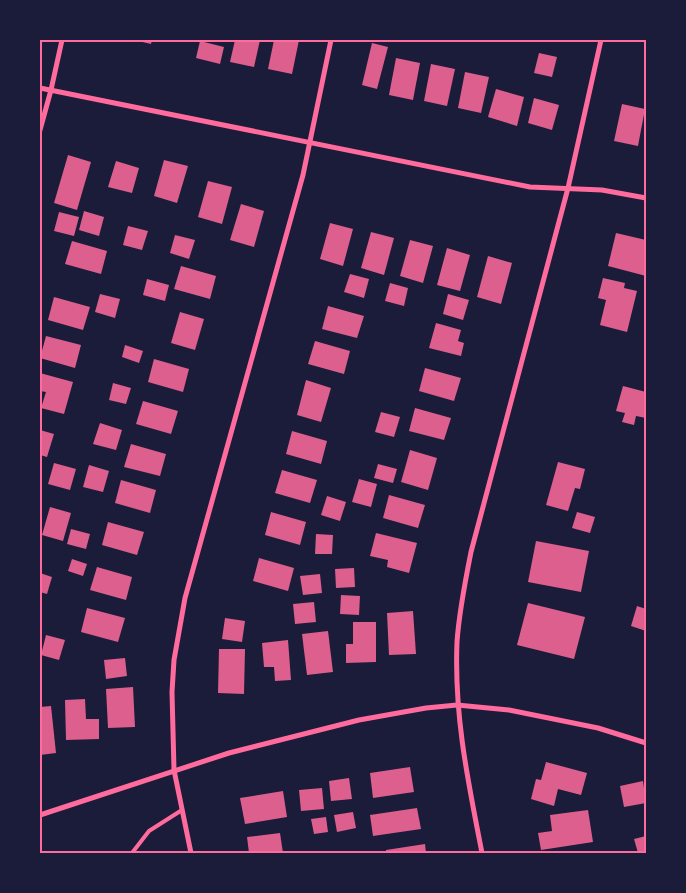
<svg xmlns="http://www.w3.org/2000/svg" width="686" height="893" viewBox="0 0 686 893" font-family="'PT Sans Narrow',sans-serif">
  <rect width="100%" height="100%" fill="#1b1b3a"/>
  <g fill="#dd5f8e">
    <polygon points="134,40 152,40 151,44"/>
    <polygon points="235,40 260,40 254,67 230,62"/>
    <polygon points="274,40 299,40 292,74 268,69"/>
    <polygon points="200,41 224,47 220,64 196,58"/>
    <polygon points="372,43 388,47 377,89 362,85"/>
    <polygon points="539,53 557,57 552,77 534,73"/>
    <polygon points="396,58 420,63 413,100 389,95"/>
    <polygon points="431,64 455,69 447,106 424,101"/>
    <polygon points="465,72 489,77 481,113 458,108"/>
    <polygon points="496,89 524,97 517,126 488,117"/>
    <polygon points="534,98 559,105 552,130 528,123"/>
    <polygon points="622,104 645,109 638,146 614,141"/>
    <polygon points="68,155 91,162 77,210 54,203"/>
    <polygon points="164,160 188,166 177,203 154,196"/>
    <polygon points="116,161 139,168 132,193 108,187"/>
    <polygon points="208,181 232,187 222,224 198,217"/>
    <polygon points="241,204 264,211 254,247 230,240"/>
    <polygon points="84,211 104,217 99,236 79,230"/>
    <polygon points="59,212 79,217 74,236 54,231"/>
    <polygon points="330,223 353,229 343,266 320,259"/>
    <polygon points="128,226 148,231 142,250 123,245"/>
    <polygon points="371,232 394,238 384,275 361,268"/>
    <polygon points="616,233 646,240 646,276 608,266"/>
    <polygon points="175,235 195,240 189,259 170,253"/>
    <polygon points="410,240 433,246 423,283 400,276"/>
    <polygon points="72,241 107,251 101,274 65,264"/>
    <polygon points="447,248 470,255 460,291 437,285"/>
    <polygon points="488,256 512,263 501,304 477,297"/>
    <polygon points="181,266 216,276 210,299 174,289"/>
    <polygon points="350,274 369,279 364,298 344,292"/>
    <polygon points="603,278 625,283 624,288 637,291 627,332 600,325 606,300 598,298"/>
    <polygon points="147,279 169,285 165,301 143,295"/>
    <polygon points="390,283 408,288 404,306 385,301"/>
    <polygon points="100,294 120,299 115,318 95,312"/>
    <polygon points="448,294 469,300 463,320 443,314"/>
    <polygon points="54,297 90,307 83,330 48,320"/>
    <polygon points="328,306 364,316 357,338 322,329"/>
    <polygon points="180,312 204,319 195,350 171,343"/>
    <polygon points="436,323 461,330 458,341 464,343 461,356 429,348"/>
    <polygon points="46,336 81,345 75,368 40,358"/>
    <polygon points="315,341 350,351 344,374 308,364"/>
    <polygon points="125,345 143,351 139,363 122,357"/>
    <polygon points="154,359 189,369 183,392 148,382"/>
    <polygon points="425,368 461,378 454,401 419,391"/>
    <polygon points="40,373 73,382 64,414 41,408 46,392 40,391"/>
    <polygon points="306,380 331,388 321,422 297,415"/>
    <polygon points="113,383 131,388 126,404 109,400"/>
    <polygon points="623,386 646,392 646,418 636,416 634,425 622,422 625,413 616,411"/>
    <polygon points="143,401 178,411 171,434 136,424"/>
    <polygon points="415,408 451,418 444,440 409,431"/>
    <polygon points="381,412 400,417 394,437 375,432"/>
    <polygon points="100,423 122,430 116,450 93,444"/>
    <polygon points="40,430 54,434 47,457 40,455"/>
    <polygon points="292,431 327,441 321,464 286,454"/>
    <polygon points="131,444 166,454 160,476 124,467"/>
    <polygon points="410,450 437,458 428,490 401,482"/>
    <polygon points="558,462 585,469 580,489 575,488 568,511 546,505"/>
    <polygon points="54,463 76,469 70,490 48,484"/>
    <polygon points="378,464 397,469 393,483 374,478"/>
    <polygon points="89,465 109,471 103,492 83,487"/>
    <polygon points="282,470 317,480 310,503 275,493"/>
    <polygon points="359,479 377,484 371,507 352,502"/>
    <polygon points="121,480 156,490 150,513 115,503"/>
    <polygon points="389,495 425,505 418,528 383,518"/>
    <polygon points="327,496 346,502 340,521 321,515"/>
    <polygon points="50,507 71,513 63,541 42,535"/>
    <polygon points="271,512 306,522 300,545 265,535"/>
    <polygon points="577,512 595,517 590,533 572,528"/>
    <polygon points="108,522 144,532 137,555 102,545"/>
    <polygon points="71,529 90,534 86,549 67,544"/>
    <polygon points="376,533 417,543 409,573 387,567 388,560 370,556"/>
    <polygon points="316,534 333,535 332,554 315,554"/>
    <polygon points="536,541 589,551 581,592 528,582"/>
    <polygon points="259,558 294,568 288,591 253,581"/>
    <polygon points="72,559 87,564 83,576 68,571"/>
    <polygon points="97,567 132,577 126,600 90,590"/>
    <polygon points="354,568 355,587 336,588 335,569"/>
    <polygon points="40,573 52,577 47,594 40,592"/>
    <polygon points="320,574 322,593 303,595 300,576"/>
    <polygon points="341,595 360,596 359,615 340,614"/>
    <polygon points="314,602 316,622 295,624 293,604"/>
    <polygon points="528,603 585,617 574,659 517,645"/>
    <polygon points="637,606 646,609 646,631 631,626"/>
    <polygon points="87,608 125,618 118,642 81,632"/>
    <polygon points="413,611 416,654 389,655 387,613"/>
    <polygon points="225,618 245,621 242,642 222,639"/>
    <polygon points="353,622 376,622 376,662 346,663 346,644 353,644"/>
    <polygon points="328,631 333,672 307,675 302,634"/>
    <polygon points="46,635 65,640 59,660 41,655"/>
    <polygon points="288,640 291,680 275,681 274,667 264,667 262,643"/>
    <polygon points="219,649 245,649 244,694 218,693"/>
    <polygon points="125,658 127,676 106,679 104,660"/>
    <polygon points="133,687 135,727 108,728 106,689"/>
    <polygon points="85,699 86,719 99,719 99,739 66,740 65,700"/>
    <polygon points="51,706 56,753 40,755 40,707"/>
    <polygon points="546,762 587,773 581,795 558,789 554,806 531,799 536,779 541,780"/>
    <polygon points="410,767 414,792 373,798 370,773"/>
    <polygon points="349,778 352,799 331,801 329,781"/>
    <polygon points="643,781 646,803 624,807 620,786"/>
    <polygon points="322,788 324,809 301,811 299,790"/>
    <polygon points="283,791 287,817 245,824 240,798"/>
    <polygon points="417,808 421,829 373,836 370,815"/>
    <polygon points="588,810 593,842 541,850 538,833 552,831 550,815"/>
    <polygon points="353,812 356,828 337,832 334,815"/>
    <polygon points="326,817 328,832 314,834 311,819"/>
    <polygon points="280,833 283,853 249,853 247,837"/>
    <polygon points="646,836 646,853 638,853 634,839"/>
    <polygon points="425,844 426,853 386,853 386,850"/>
  </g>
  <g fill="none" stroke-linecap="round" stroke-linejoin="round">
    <polyline stroke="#ff6b9d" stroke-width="4" points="132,853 149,831 182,810"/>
    <g stroke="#ff6b9d" stroke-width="5">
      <polyline points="40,88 530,187 602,190 646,198"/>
      <polyline points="40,130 51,90 62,40"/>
      <polyline points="40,815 229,753 359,720 426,708 457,705 509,710 598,728 646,743"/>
      <polyline points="191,853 174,770 172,692 174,660 185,598 303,175 331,40"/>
      <path d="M482 853C468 781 454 716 457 642 459 612 465 582 471 552L568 188 601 40"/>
    </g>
  </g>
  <rect width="686" height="893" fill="none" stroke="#1b1b3a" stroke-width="82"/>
  <rect x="41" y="41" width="604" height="811" fill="none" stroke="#ff6b9d" stroke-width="2"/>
</svg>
